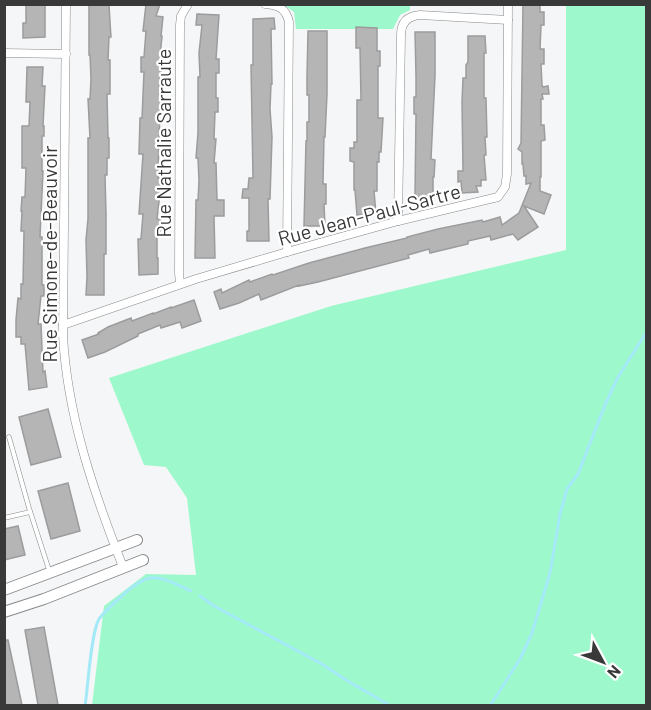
<svg xmlns="http://www.w3.org/2000/svg" width="651" height="710" viewBox="0 0 651 710" font-family="Barlow,sans-serif">
  <rect width="100%" height="100%" fill="#f5f6f7"/>
  <g fill="#9df9cb">
    <polygon points="410,4 410,10 400,15 393,29 296,29 294,12 284,5"/>
    <polygon points="566,5 646,5 646,705 92,705 104,606 146,574 196,575 187,498 166,467 144,465 109,378 331,306 566,250"/>
  </g>
  <g fill="none" stroke-linecap="round" stroke-linejoin="round">
    <g stroke="#a4e9f8" stroke-width="3">
      <polyline points="200,596 214,606 320,663 351,683 391,706"/>
      <path d="M85 706C88 687 91 632 99 619 105 611 114 603 122 596 150 569 158 576 191 591"/>
      <polyline points="490,706 520,659 532,633 550,573 560,514 567,489 578,474 605,405 618,377 646,333"/>
    </g>
  </g>
  <g fill="#b5b5b6" stroke="#9c9c9d" stroke-width="1.5">
    <polygon points="26,4 45,4 45,37 23,38 23,23 26,23"/>
    <polygon points="89,4 109,4 110,22 111,37 109,37 108,60 110,60 110,94 107,94 108,138 109,138 109,158 107,158 107,175 105,175 106,214 106,254 104,254 104,295 86,295 87,277 86,240 88,219 88,138 90,138 88,99 90,99 91,79 90,55 89,55"/>
    <polygon points="146,4 160,4 156,16 163,17 161,36 162,36 160,57 162,57 161,72 160,72 159,96 161,96 159,137 158,178 160,178 160,193 157,219 161,220 160,236 157,236 157,258 158,258 158,274 139,275 138,239 141,239 143,214 139,214 143,154 139,154 140,118 142,118 144,72 141,72 141,57 144,57 146,31 143,31"/>
    <polygon points="523,4 540,4 540,12 544,12 544,25 541,25 540,49 544,49 544,64 541,64 542,85 543,87 548,86 549,94 542,94 543,99 541,99 541,125 544,125 545,140 541,141 541,177 540,177 540,191 551,195 544,214 524,206 538,227 518,240 513,234 491,240 490,236 468,241 468,244 430,253 429,249 408,255 409,258 318,282 299,286 299,285 261,300 259,294 239,303 220,309 214,292 221,289 222,293 249,280 250,282 272,274 273,275 309,263 365,248 407,238 407,237 438,229 482,220 483,222 500,217 502,225 519,213 531,183 526,184 526,176 524,176 523,164 522,164 522,152 518,149 521,143"/>
    <polygon points="197,14 219,15 216,59 219,59 219,73 216,73 216,98 218,98 218,112 215,112 214,139 216,139 214,163 216,163 217,200 224,200 224,216 214,216 215,258 195,258 196,200 198,200 199,181 198,158 196,158 198,133 198,77 200,77 199,53 202,25 196,25"/>
    <polygon points="274,18 275,29 271,29 272,84 271,84 270,109 272,137 270,199 268,199 269,241 247,241 247,231 249,231 249,198 242,198 243,189 248,189 249,178 253,178 251,65 253,65 253,19"/>
    <polygon points="356,27 377,28 377,51 380,51 380,66 378,66 378,118 383,118 381,152 379,152 379,162 377,162 377,191 374,191 376,214 357,215 355,190 354,190 354,162 350,161 350,148 354,148 354,142 357,142 357,100 361,100 360,48 356,48"/>
    <polygon points="308,31 327,31 327,94 325,137 324,137 323,184 326,184 326,204 324,204 325,226 304,226 306,141 307,141 307,122 309,122 309,95 307,95 307,77"/>
    <polygon points="415,32 435,32 435,76 431,159 435,160 434,177 433,177 433,197 415,197 416,114 414,114 414,97 416,97 416,76"/>
    <polygon points="468,36 485,36 486,53 484,53 484,98 486,98 487,137 485,137 486,155 484,155 486,180 481,180 481,186 476,186 478,192 462,193 461,181 458,182 458,171 463,171 462,102 463,78 466,78 466,65 468,62"/>
    <polygon points="27,67 43,67 42,86 45,86 43,126 44,126 44,136 42,136 42,171 43,171 40,237 42,237 42,285 44,285 44,296 41,296 38,324 41,324 43,372 45,371 47,387 29,390 25,344 21,344 21,337 16,337 16,320 18,298 21,299 21,284 23,284 24,231 21,231 22,211 21,211 22,197 25,197 26,168 22,168 22,126 29,126 30,102 26,102"/>
    <polygon points="194,300 201,321 182,328 180,322 161,328 160,325 138,334 138,336 105,352 88,358 82,340 99,334 98,333 108,327 131,318 132,321 153,313 153,314 171,307 171,308"/>
    <polygon points="48,409 61,457 31,465 19,417"/>
    <polygon points="68,483 80,531 51,539 38,491"/>
    <polygon points="18,526 25,555 4,560 4,529"/>
    <polygon points="44,627 58,705 38,705 25,630"/>
    <polygon points="4,640 8,640 22,705 4,705"/>
  </g>
  <g fill="none" stroke-linecap="round" stroke-linejoin="round">
    <g stroke="#88898a" stroke-width="5">
      <g id="lane">
        <polyline points="9,437 29,508 49,570"/>
        <polyline points="4,518 30,512"/>
      </g>
    </g>
    <g stroke="#88898a" stroke-width="9">
      <g id="street">
        <path d="M66 4 63 335C67 415 94 493 123 567"/>
        <path d="M265 4C278 5 286 8 289 22L287 252"/>
        <polyline points="4,53 66,54"/>
        <path d="M398 221 401 35C401 23 407 16 420 15L508 20"/>
        <polyline points="180,284 179,273 180,25 181,16 188,4"/>
        <polyline points="63,325 196,279 287,252 398,221 498,197 505,187 507,174 508,4"/>
      </g>
    </g>
    <g stroke="#88898a" stroke-width="12">
      <g id="secondary">
        <polyline points="4,590 137,540"/>
        <polyline points="4,612 44,599 143,560"/>
      </g>
    </g>
    <use href="#lane" stroke="#fff" stroke-width="4"/>
    <use href="#street" stroke="#fff" stroke-width="8"/>
    <use href="#secondary" stroke="#fff" stroke-width="10"/>
  </g>
  <g text-anchor="middle" dominant-baseline="central" stroke-width="4.5" stroke-linejoin="round" paint-order="stroke">
    <g font-size="20" fill="#39393a" stroke="#fff">
      <text transform="translate(163 143) rotate(-90)">Rue Nathalie Sarraute</text>
      <text transform="translate(369 214) rotate(-15)">Rue Jean-Paul-Sartre</text>
      <text transform="translate(49 254) rotate(-90)">Rue Simone-de-Beauvoir</text>
    </g>
  </g>
  <rect width="651" height="710" fill="none" stroke="#39393a" stroke-width="12"/>
  <g transform="translate(603 662) rotate(131)" stroke="#ffffff" stroke-width="4.5" paint-order="stroke">
  <path d="M0-4.5L10 22L0 15L-10 22Z" fill="#39393a"/>
  <text y="-9" font-size="16" font-weight="bold" text-anchor="middle" fill="#39393a">N</text>
  </g>
</svg>
